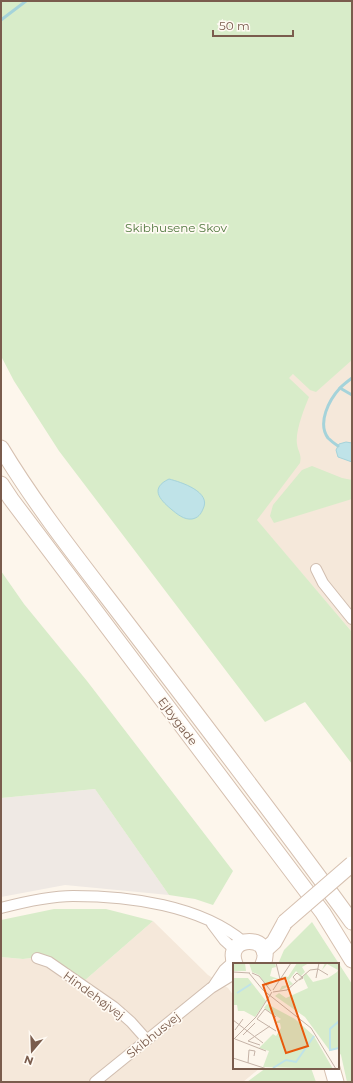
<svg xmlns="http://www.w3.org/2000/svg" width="353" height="1083" viewBox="0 0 353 1083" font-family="Montserrat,sans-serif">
  <rect width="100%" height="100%" fill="#fdf6ec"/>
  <g fill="#f5e8da">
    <polygon points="352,323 352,632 200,454"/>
    <polygon points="153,921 208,975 228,988 234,996 234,1068 260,1068 243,1082 1,1082 1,957 23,959 47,956 84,981"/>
  </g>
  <polygon fill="#efe9e4" points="95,789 169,895 65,885 1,897 1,798"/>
  <g fill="#d8ecc9">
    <path d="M1 1H352V360L316 392 310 390 293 374 289 378 309 397C304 409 295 432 297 444 298 452 302 454 300 463L257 520 352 632V764L305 702 265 722 59 451 14 381 1 356Z"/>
    <polygon points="312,466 342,478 352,480 352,499 274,523 270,516 273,505 302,470"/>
    <polygon points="1,571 24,604 87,681 233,871 213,905 195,899 169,895 95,789 1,798"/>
    <polygon points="54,909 106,909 153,921 84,981 47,956 23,959 1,957 1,920"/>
    <polygon points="312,922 352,984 352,1082 347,1082 341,1055 338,1051 338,964 278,964 284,950"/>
    <polygon points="266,1068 311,1068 316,1082 247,1082"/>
  </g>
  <g fill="#bfe3e8" stroke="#a5d3da">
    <polygon points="346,442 352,443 352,462 338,457 336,450 339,444"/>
    <path d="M169 479C181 482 212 492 203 509 201 514 198 518 192 519 184 520 177 514 171 509 159 499 150 488 169 479Z"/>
  </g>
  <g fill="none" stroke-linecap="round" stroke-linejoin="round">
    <g stroke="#a5d3da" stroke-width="3">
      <polyline points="1,20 26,1"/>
      <polyline points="340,388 352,395"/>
      <path d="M338 446C335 444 331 441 328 438 317 423 329 400 340 388 343 385 348 381 352 378"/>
    </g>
    <g stroke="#d1beb0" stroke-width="12">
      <g id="street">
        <polyline points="316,569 323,583 352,619"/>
        <path d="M1 908C24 902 49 896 73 896 129 896 200 905 244 942"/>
        <polyline points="212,924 224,940 235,950"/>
        <polyline points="37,958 49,962 114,1007 131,1022 147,1040"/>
        <polyline points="214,985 224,970 234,961"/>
        <polyline points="95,1082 211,988 234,974"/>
      </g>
    </g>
    <g stroke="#d6c0b0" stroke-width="17">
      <g id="secondary">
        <path d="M1 448C39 511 86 569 130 627 205 725 280 823 352 922"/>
        <polyline points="1,484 11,499 323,913 352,960"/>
        <polyline points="264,951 274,942 285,922"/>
        <path d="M235 964C223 934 276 934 263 964"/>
        <polyline points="332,1068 336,1082"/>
      </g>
    </g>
    <use href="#street" stroke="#fff" stroke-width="10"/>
    <use href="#secondary" stroke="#fff" stroke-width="15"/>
    <g stroke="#d6c0b0" stroke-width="17" stroke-linecap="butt">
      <polyline id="secondary-bridge" points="285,922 352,864"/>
    </g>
    <use href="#secondary-bridge" stroke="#fff" stroke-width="15"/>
  </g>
  <g text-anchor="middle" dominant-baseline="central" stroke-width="3.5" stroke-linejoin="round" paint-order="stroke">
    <g font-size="12" fill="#537a41" stroke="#fffaf3">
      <text x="176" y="227">Skibhusene Skov</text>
    </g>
    <g font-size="12" fill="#7a5c4d" stroke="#fffaf3">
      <text transform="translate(178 721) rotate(53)">Ejbygade</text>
      <text transform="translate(94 995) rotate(36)">Hindehøjvej</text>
      <text transform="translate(153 1035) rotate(-39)">Skibhusvej</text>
    </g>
  </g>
  <g transform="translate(233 963)">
    <rect width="106" height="106" fill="#fdf6ec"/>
    <path d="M0 0H12L13 8H0ZM16 0H42L43 4 39 5 37 13 46 16H40L35 23 32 21 26 12 19 9ZM64 0H76L69 4 72 9 68 13 63 8 56 17 60 21 46 28 49 23 56 22 54 16 50 13 55 14ZM92 0H106V85L97 88 72 54 42 33 46 30 53 35 75 25 70 14 73 10 80 19 95 15 104 9 105 7 94 1 89 7ZM0 15H15L33 38 22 54 11 48H5L4 42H0ZM34 41 62 56 81 73 100 106 30 104 36 88 26 85 40 71 43 73 48 65 47 60H41L48 56 31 45Z" fill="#d8ecc9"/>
    <path fill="none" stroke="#bfe3e8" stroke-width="2" d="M4 30 18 21M106 62 105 59 97 66V87L106 85M40 105 53 97 63 99 81 73"/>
    <path fill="none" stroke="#c5b3a7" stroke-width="1" d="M43 0 47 16M0 9 17 10M16 10 30 27 78 65 103 106M19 10 26 13 38 28M83 15 86 0M64 19 60 14 64 10 70 15 66 17M40 27 58 0M40 29 54 27 77 7 85 6 95 12M0 57 30 80M2 67 10 56M43 68 24 56 32 46 43 54M10 72 22 60M2 76 33 88M0 77 23 54 39 29M27 82 15 78 37 63M0 95 34 106M15 100 16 87 22 88 21 93"/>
    <path fill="#e8590c" fill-opacity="0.15" stroke="#e8590c" stroke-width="2" d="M52 15 75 83 53 90 30 22Z"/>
    <rect width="106" height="106" fill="none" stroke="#7a5c4d" stroke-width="2"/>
  </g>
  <rect width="353" height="1083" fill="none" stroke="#7a5c4d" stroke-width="4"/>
  <g transform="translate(32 1051) rotate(199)" stroke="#fffaf3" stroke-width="3" paint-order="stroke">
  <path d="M0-3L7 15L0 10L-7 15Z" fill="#7a5c4d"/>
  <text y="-6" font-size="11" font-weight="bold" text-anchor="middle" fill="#7a5c4d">N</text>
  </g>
  <path d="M213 30v6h80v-6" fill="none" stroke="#7a5c4d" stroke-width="2"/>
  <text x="219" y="30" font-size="12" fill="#7a5c4d" stroke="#fffaf3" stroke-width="3" paint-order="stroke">50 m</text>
</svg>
